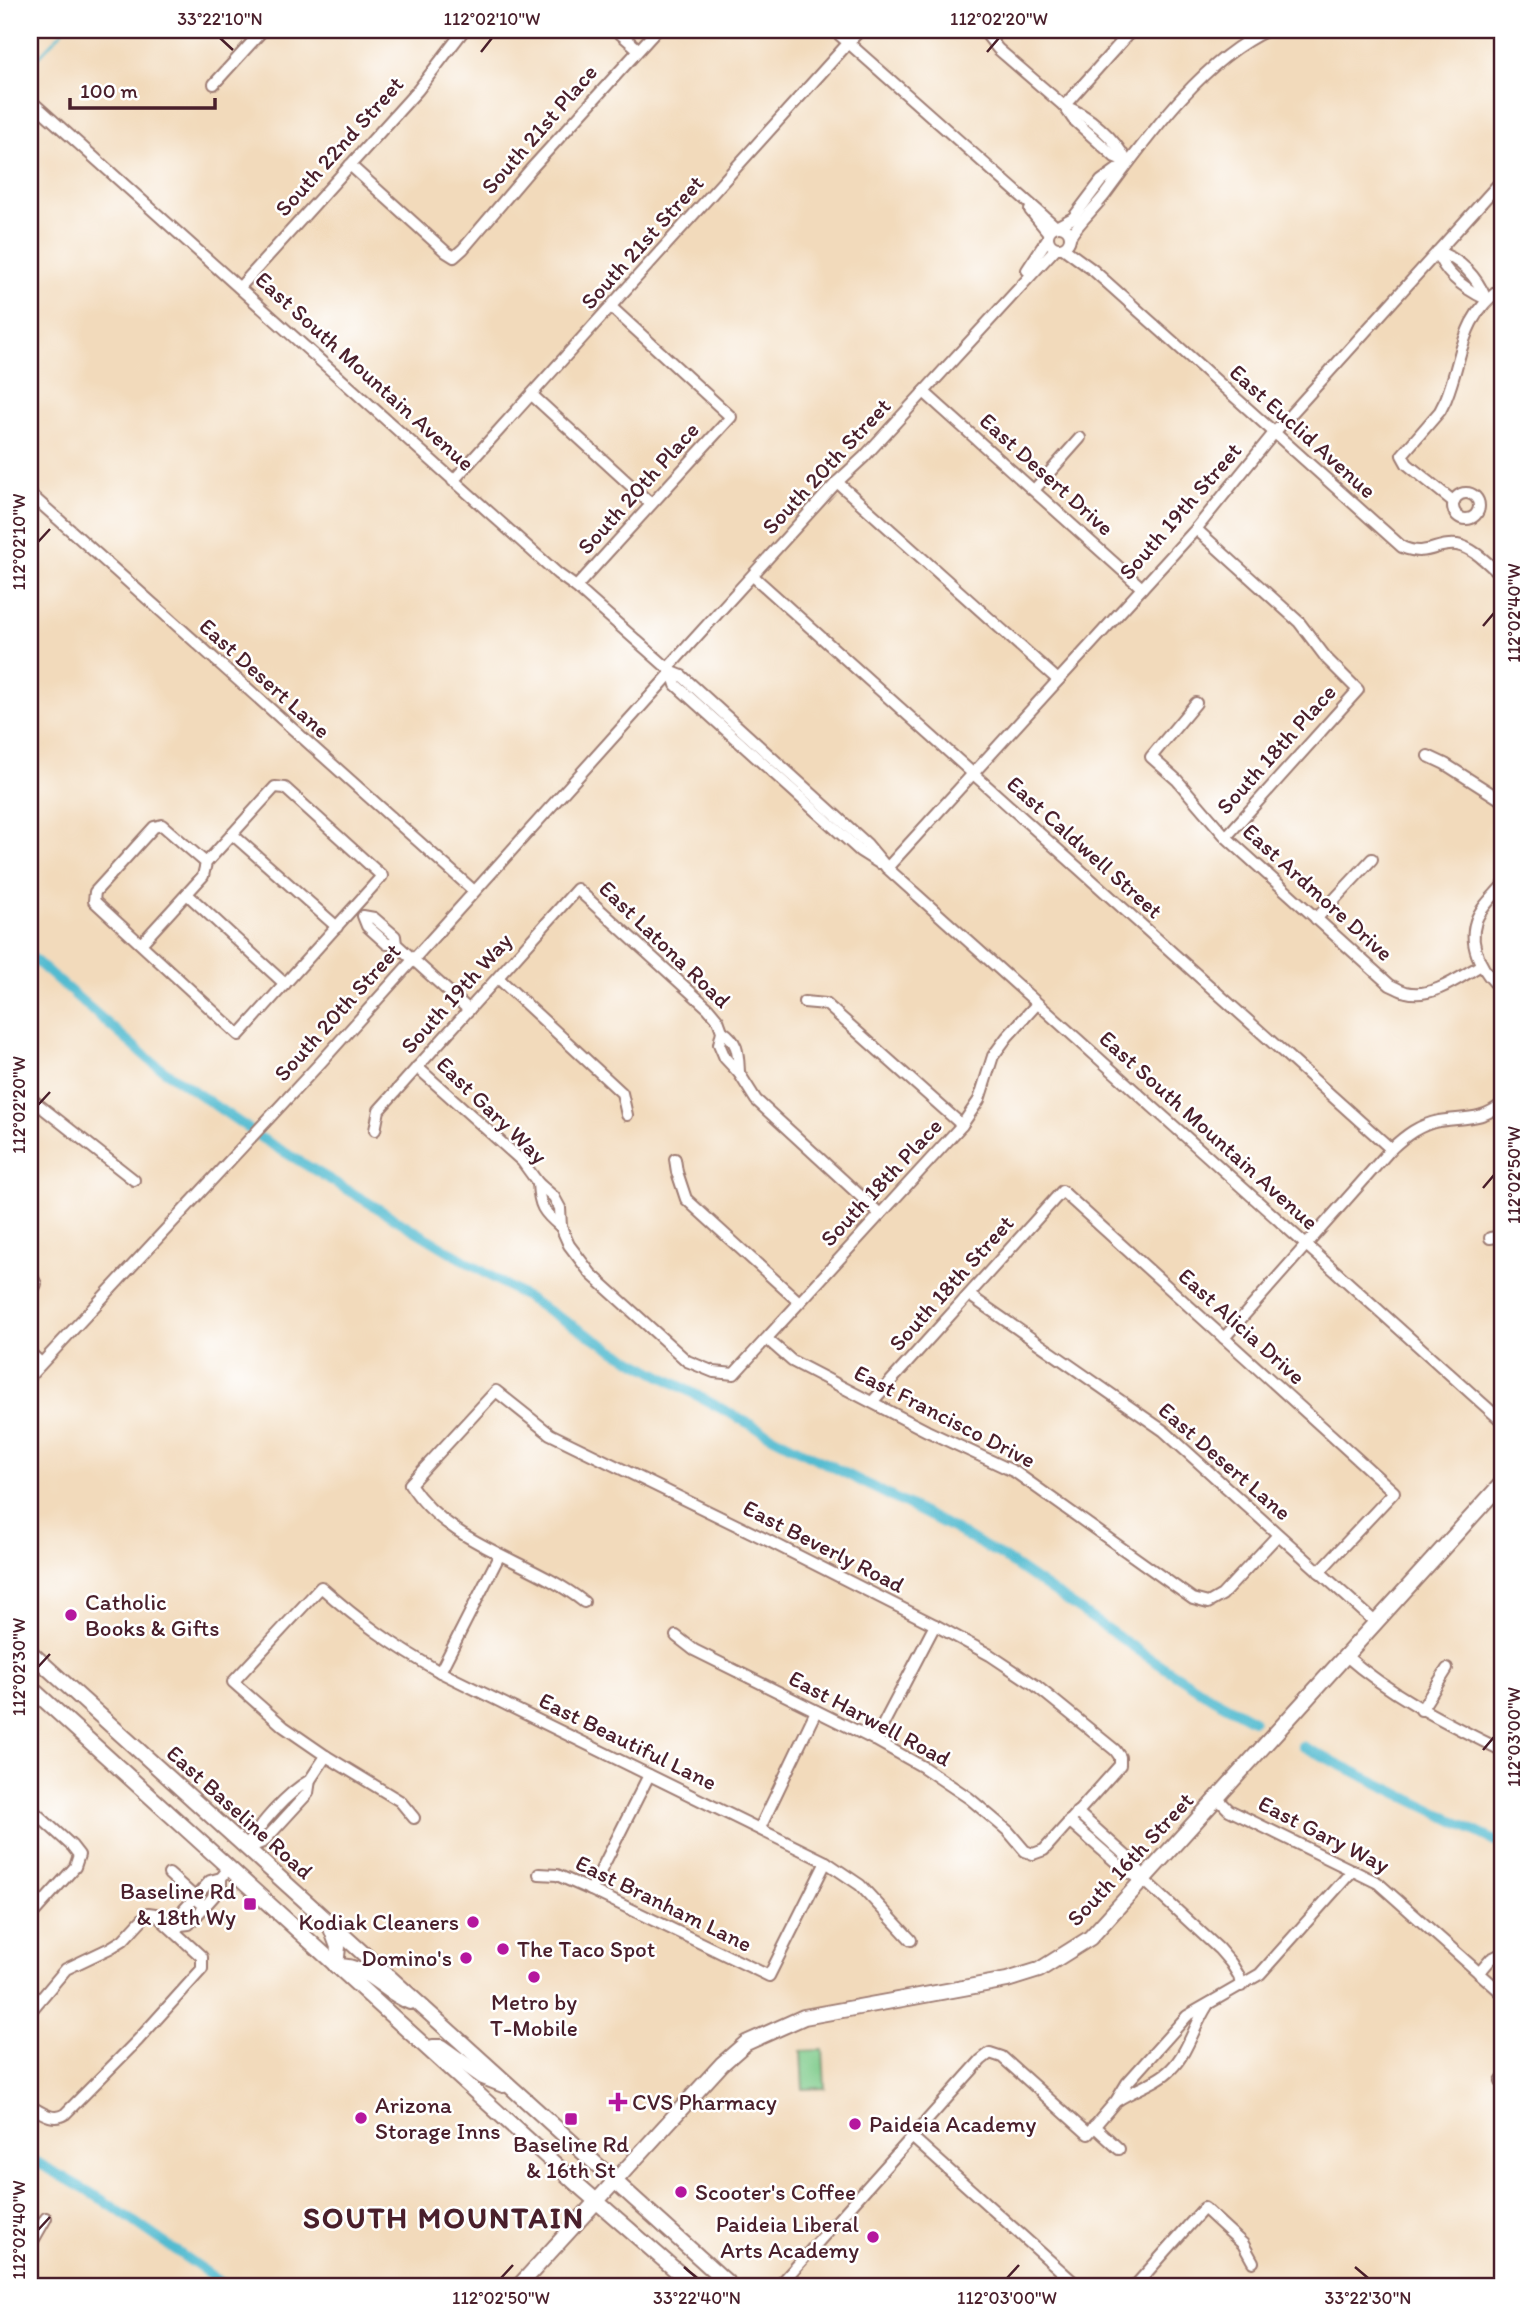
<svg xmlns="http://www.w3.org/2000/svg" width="1533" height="2317" viewBox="0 0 1533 2317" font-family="Itim,sans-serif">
  <rect width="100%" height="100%" fill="#fff"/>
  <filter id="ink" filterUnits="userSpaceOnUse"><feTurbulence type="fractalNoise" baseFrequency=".0143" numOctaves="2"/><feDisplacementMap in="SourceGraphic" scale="14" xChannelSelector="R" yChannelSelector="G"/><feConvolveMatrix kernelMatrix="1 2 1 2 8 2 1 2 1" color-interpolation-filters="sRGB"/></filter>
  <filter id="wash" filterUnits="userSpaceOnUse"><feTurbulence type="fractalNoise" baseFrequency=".00686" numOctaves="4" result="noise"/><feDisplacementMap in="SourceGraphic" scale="28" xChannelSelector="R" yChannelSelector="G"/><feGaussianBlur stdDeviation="1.57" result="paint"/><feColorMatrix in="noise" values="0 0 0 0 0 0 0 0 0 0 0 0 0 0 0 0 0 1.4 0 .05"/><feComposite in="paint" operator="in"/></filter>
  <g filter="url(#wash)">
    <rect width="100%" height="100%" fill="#f2dabb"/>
    <polygon fill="#7dca89" stroke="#64745a" stroke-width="2" points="823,2050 825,2088 803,2089 801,2051"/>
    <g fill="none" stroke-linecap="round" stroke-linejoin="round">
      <polyline stroke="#53bbd0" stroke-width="2.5" points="30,66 64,30"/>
      <g stroke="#53bbd0" stroke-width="10">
        <polyline points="30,956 152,1062 249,1129"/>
        <polyline points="261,1138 615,1351 770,1435 945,1524 1003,1557 1145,1655 1212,1698 1253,1720"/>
        <polyline points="1302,1746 1503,1845"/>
        <polyline points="30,2158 103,2200 228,2287"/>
      </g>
    </g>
  </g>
  <g filter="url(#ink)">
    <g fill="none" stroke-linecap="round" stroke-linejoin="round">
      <g stroke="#9e7c73" stroke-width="14">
        <g id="minor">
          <polyline points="616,30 638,49"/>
          <polyline points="834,30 1055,226"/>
          <polyline points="983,30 998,49 1064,106 1073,119 1115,157 1127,162"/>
          <polyline points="214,84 263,30"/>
          <polyline points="30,100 558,574 576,587 672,672 682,676 867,844 887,868 1503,1422"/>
          <polyline points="1064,106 1132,30"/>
          <path d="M1064 106C1088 114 1116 139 1127 162"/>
          <polyline points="350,165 446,252 454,257 463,249 530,170 657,30"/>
          <polyline points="1030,210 1048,232"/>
          <circle cx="1059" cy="237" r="11"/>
          <polyline points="1058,226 1073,218 1101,181 1119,168"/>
          <path d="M1070 237C1079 222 1093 210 1104 196 1147 138 1202 60 1268 30"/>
          <path d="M1063 248 1093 270 1402 547C1428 558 1436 542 1457 545 1475 548 1490 566 1503 577"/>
          <path d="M1437 252C1460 258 1477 277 1486 299"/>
          <path d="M1437 252C1445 275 1465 289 1486 299"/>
          <polyline points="1027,270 1048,238"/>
          <polyline points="240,287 418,90 464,30"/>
          <polyline points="924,392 1142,588"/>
          <polyline points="532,395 651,504"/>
          <polyline points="453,481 860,30"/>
          <polyline points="837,482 1058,680"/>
          <polyline points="1034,490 1080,438"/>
          <circle cx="1466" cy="506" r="13"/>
          <polyline points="30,494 474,891"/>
          <path d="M1454 502 1407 464 1402 455 1440 411 1446 399C1464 354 1459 319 1503 287"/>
          <polyline points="1196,529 1299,622 1327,659 1358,690 1226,837"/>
          <polyline points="753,576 1391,1149"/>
          <polyline points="576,587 731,417 611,307"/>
          <polyline points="668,668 837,482 864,457 1056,248"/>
          <polyline points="672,672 676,685 860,851 879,863"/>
          <path d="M1196 703 1151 757 1177 780 1226 837 1390 985C1395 987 1401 991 1406 992 1432 999 1460 977 1481 965"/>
          <polyline points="1428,756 1445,764 1503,801"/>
          <polyline points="232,834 337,927"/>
          <polyline points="887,868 1196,529 1274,433 1503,179"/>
          <path d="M1503 885C1494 896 1480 908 1476 921 1467 948 1485 975 1503 991"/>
          <polyline points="187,894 285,984"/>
          <polyline points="1316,919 1372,859"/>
          <polyline points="141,944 203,876 206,863 275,787 285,788 382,876 239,1035 94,901 95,892 154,827 162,825 206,863"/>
          <polyline points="396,944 395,936 374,918 363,916 367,926 387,944 396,944 469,1010"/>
          <polyline points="498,978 622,1093 627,1115"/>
          <polyline points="804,1002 826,1004 962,1125"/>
          <path d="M722 1031C739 1042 738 1054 739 1073"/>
          <polyline points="417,1067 522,1161 538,1183 554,1197 560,1208 561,1227 569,1245 591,1274 687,1361 714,1372 734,1374 962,1125 979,1100 993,1056 1007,1037 1037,1004"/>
          <polyline points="30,1098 134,1180"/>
          <polyline points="375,1130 379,1110 577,889 708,1008 718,1020 722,1031 719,1044 725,1058 739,1073 756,1100 880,1214"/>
          <polyline points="675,1159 677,1172 686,1199 799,1302"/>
          <path d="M538 1183C539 1206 543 1212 561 1227"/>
          <polyline points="1490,1238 1503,1236"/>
          <polyline points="30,1273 36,1284 30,1296"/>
          <polyline points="969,1295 1164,1431 1375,1622"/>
          <path d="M1224 1338 1391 1149C1406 1135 1419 1125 1439 1121 1464 1117 1482 1121 1503 1103"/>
          <polyline points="767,1339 792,1361 927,1431 1015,1472 1193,1599 1208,1603 1222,1595 1278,1535"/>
          <polyline points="30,1353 41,1363"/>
          <polyline points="30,1376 322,1061 672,672"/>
          <polyline points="872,1402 1062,1191 1394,1492 1319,1572"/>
          <path d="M584 1602C529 1559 450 1546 410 1484L496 1391 550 1434 767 1540 935 1625 990 1655 1035 1685 1115 1750 1120 1757V1765L1044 1850 1033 1854 1025 1851 1008 1831 969 1798 923 1767 875 1740 694 1650 676 1636"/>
          <path d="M1345 1655C1393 1697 1447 1723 1503 1751"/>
          <polyline points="440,1672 499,1556"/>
          <polyline points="1421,1710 1447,1669"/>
          <polyline points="875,1740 935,1625"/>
          <polyline points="1217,1798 1229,1810 1378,1883 1503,1994"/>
          <polyline points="30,1808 72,1846 79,1855 75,1867 30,1917"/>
          <polyline points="1077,1812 1135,1864 1144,1880"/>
          <path d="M414 1818 400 1801 326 1756 284 1727 233 1682 321 1587C360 1622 394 1646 440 1672L826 1862 860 1885 911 1940"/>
          <polyline points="1069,1821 1126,1871 1144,1880 1219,1949 1231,1963 1239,1976 1241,1986"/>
          <polyline points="760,1828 816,1711"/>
          <polyline points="246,1849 263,1842 308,1793 310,1780 326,1756"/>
          <path d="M246 1849C258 1825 287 1793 310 1780"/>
          <polyline points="169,1874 200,1902"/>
          <polyline points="539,1874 557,1875 591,1890 769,1976 826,1862"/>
          <polyline points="591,1890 649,1775"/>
          <polyline points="180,1925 189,1924 221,1888 221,1878"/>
          <polyline points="175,1931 180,1925 181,1913 210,1881 221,1878 229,1868"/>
          <polyline points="1479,1973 1491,1959 1503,1953"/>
          <path d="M30 2012 66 1969 110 1948 123 1940 148 1913 155 1914 202 1957V1969L138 2040 65 2114C53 2122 41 2112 30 2106"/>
          <polyline points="1501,2082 1503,2079"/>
          <path d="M1118 2100C1135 2089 1157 2083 1171 2069 1188 2052 1194 2026 1207 2006"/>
          <polyline points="1094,2126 1119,2149"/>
          <polyline points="912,2137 1079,2287"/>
          <polyline points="30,2246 46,2218"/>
          <polyline points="778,2287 981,2060 990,2053 1002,2057 1088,2134 1116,2101 1127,2083 1187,2016 1260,1974 1353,1870"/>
          <polyline points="1134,2287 1204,2208 1243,2244 1253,2262"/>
        </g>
      </g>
      <g stroke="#9e7c73" stroke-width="18">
        <g id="major">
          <polyline points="30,1652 732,2287"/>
          <polyline points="30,1687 579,2186 695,2287"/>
          <path d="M331 1928 338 1947 336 1966C367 1964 383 1992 410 2002"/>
          <polyline points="429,2049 433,2047 441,2047 483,2077 503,2085"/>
          <polyline points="518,2287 722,2064 746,2043 804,2017 1007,1980 1039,1970 1090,1938 1503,1482"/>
        </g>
      </g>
      <use href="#minor" stroke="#fff" stroke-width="10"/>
      <use href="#major" stroke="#fff" stroke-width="14"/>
    </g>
  </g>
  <path fill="none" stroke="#4a1f2b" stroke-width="2.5" d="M220 38 233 50M481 52 492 38M987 52 999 38M38 542 50 529M1483 626 1494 613M38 1105 50 1092M1483 1188 1494 1175M38 1667 50 1654M1483 1750 1494 1737M38 2230 50 2217M684 2267 697 2278M1355 2267 1368 2278M501 2278 513 2265M1007 2278 1019 2265"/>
  <g fill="#b5179e" stroke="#fff" stroke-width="2.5">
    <circle cx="71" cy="1615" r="7"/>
    <rect x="243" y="1897" width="14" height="14" rx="3.5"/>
    <circle cx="473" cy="1922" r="7"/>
    <circle cx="503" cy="1949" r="7"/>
    <circle cx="466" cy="1958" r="7"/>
    <circle cx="534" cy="1977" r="7"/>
    <path d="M614.5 2091.5h7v7h7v7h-7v7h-7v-7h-7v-7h7z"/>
    <circle cx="361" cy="2118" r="7"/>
    <rect x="564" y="2112" width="14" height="14" rx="3.5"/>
    <circle cx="855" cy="2124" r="7"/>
    <circle cx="681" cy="2192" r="7"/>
    <circle cx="873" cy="2237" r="7"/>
  </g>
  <g text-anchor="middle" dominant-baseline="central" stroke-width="5" stroke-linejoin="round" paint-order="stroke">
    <g font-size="23" fill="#4a1f2b" stroke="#fff">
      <text transform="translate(539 129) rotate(-49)">South 21st Place</text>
      <text transform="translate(339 146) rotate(-48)">South 22nd Street</text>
      <text transform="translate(642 242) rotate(-48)">South 21st Street</text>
      <text transform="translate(365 371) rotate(42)">East South Mountain Avenue</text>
      <text transform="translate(1303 431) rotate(42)">East Euclid Avenue</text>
      <text transform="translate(826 466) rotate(-47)">South 20th Street</text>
      <text transform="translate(1047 474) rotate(42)">East Desert Drive</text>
      <text transform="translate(638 488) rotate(-48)">South 20th Place</text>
      <text transform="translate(1180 511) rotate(-49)">South 19th Street</text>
      <text transform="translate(265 678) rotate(42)">East Desert Lane</text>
      <text transform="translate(1276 749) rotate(-48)">South 18th Place</text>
      <text transform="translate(1085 847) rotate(42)">East Caldwell Street</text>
      <text transform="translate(1318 892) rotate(42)">East Ardmore Drive</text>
      <text transform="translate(665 944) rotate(44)">East Latona Road</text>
      <text transform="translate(456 993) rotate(-48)">South 19th Way</text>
      <text transform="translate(337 1012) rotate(-48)">South 20th Street</text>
      <text transform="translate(492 1110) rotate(44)">East Gary Way</text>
      <text transform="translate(1209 1130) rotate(42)">East South Mountain Avenue</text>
      <text transform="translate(881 1182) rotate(-47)">South 18th Place</text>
      <text transform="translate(951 1283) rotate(-48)">South 18th Street</text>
      <text transform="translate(1242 1326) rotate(42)">East Alicia Drive</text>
      <text transform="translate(945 1416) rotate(27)">East Francisco Drive</text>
      <text transform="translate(1225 1461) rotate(41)">East Desert Lane</text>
      <text transform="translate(824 1546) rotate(27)">East Beverly Road</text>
      <text transform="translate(870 1718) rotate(28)">East Harwell Road</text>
      <text transform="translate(628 1741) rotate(26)">East Beautiful Lane</text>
      <text transform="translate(240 1812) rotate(42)">East Baseline Road</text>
      <text transform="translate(1324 1834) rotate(27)">East Gary Way</text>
      <text transform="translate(1130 1859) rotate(-47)">South 16th Street</text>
      <text transform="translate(664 1903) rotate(26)">East Branham Lane</text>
    </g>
    <g font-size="23" fill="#4a1f2b" stroke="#fff" text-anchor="start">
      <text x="85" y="1602">Catholic<tspan x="85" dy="26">Books &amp; Gifts</tspan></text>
      <text x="236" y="1891" text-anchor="end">Baseline Rd<tspan x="236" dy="26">&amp; 18th Wy</tspan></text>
      <text x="459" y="1922" text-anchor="end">Kodiak Cleaners</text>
      <text x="517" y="1949">The Taco Spot</text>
      <text x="452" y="1958" text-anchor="end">Domino's</text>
      <text x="534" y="2002" text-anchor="middle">Metro by<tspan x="534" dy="26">T-Mobile</tspan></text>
      <text x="632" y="2102">CVS Pharmacy</text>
      <text x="375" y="2105">Arizona<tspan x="375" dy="26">Storage Inns</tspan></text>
      <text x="869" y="2124">Paideia Academy</text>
      <text x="571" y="2144" text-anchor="middle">Baseline Rd<tspan x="571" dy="26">&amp; 16th St</tspan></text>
      <text x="695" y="2192">Scooter's Coffee</text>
      <text x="859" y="2224" text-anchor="end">Paideia Liberal<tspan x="859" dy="26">Arts Academy</tspan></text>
    </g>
    <g font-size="30" font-weight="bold" letter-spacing="2" fill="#4a1f2b" stroke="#fff">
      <text x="444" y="2217">SOUTH MOUNTAIN</text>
    </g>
  </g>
  <rect width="1533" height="2317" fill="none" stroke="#fff" stroke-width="77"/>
  <path d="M70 98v10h145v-10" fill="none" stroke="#4a1f2b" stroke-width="3.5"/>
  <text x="80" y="98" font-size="21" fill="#4a1f2b" stroke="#ffffff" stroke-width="5" paint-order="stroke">100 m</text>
  <rect x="38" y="38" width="1456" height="2240" fill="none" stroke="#4a1f2b" stroke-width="2.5"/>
  <g font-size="18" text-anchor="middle" fill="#4a1f2b">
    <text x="220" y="25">33°22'10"N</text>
    <text x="492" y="25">112°02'10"W</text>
    <text x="999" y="25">112°02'20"W</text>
    <text transform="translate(19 542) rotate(-90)" y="6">112°02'10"W</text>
    <text transform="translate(1514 613) rotate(-90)" y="6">112°02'40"W</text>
    <text transform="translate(19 1105) rotate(-90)" y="6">112°02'20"W</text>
    <text transform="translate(1514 1175) rotate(-90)" y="6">112°02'50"W</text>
    <text transform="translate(19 1667) rotate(-90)" y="6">112°02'30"W</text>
    <text transform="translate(1514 1737) rotate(-90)" y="6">112°03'00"W</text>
    <text transform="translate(19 2230) rotate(-90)" y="6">112°02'40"W</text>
    <text x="501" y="2304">112°02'50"W</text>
    <text x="697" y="2304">33°22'40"N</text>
    <text x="1007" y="2304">112°03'00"W</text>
    <text x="1368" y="2304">33°22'30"N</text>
  </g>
</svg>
